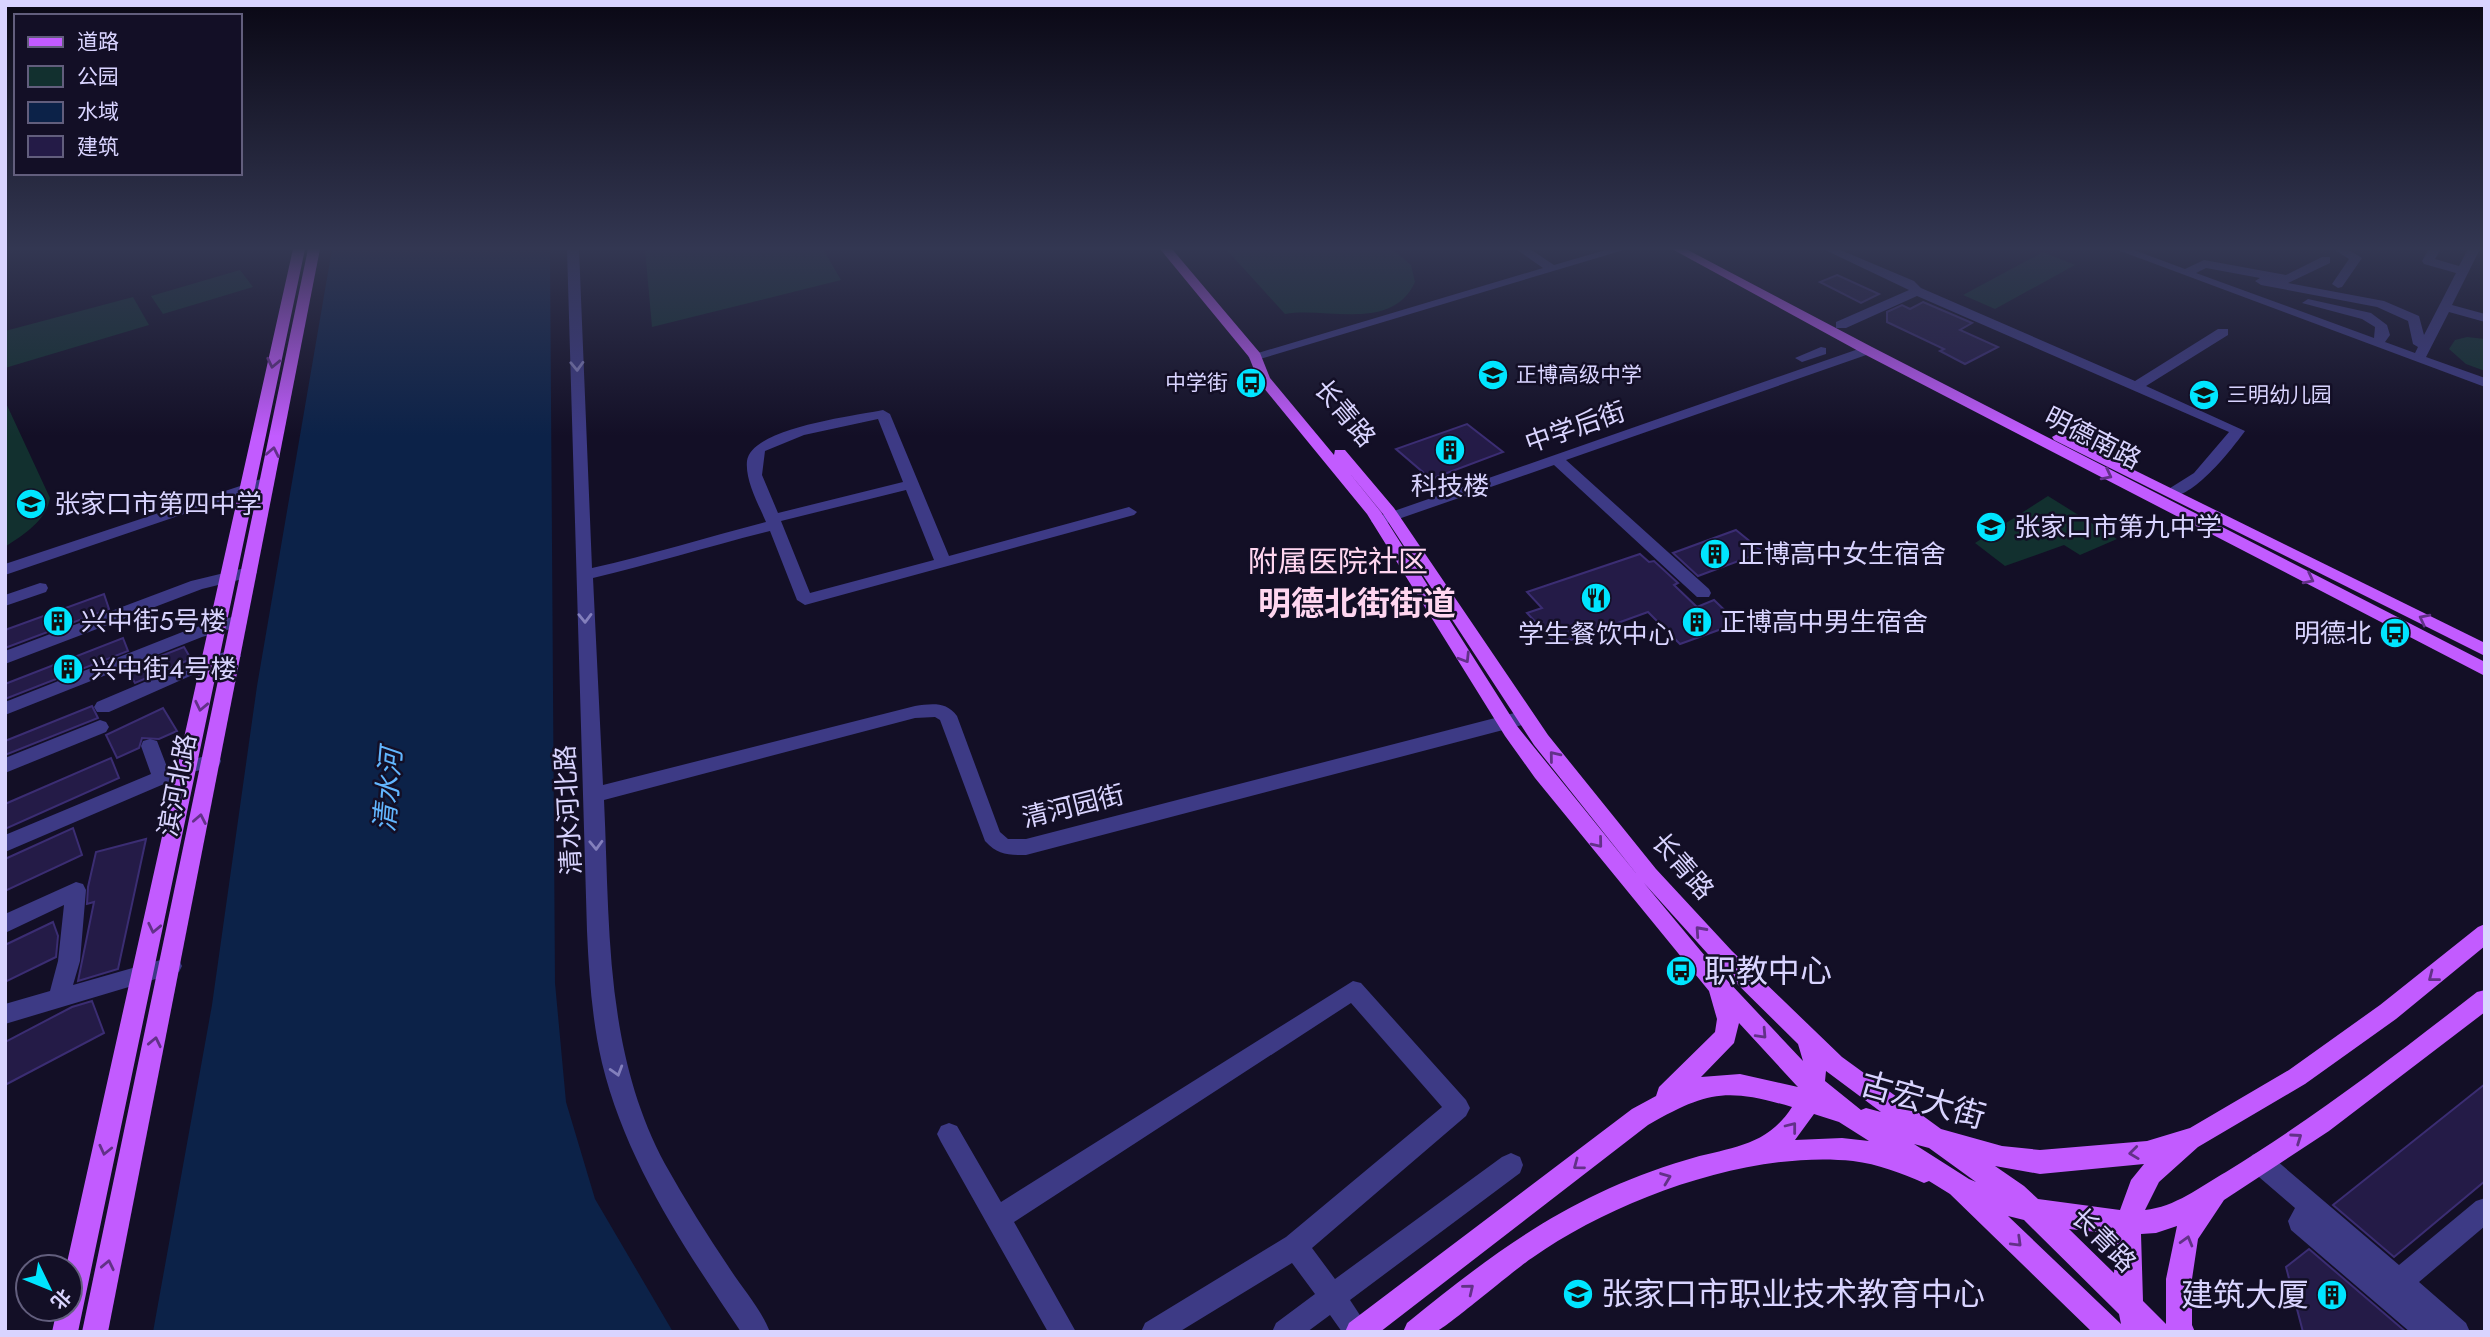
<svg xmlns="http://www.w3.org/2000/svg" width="2490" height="1337" viewBox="0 0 2490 1337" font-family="Jost,'Noto Sans SC',sans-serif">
  <rect width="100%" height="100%" fill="#130f26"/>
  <g fill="#12302f">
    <polygon points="645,249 823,249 841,280 652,327"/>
    <path d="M1226 249H1392L1411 265 1415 282C1392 333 1325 306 1285 314Z"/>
    <polygon points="2043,252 2075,265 1995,309 1963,295"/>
    <polygon points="240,270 253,287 163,314 151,296"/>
    <polygon points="133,297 149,325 5,368 5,331"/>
    <polygon points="2467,337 2485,339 2485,371 2466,364 2449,349 2455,340"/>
    <path d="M5 401 50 498C46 521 23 535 5 547Z"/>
    <polygon points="2048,496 2117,539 2080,555 2064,545 2005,566 1975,543"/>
  </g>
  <polygon fill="#0c2248" points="332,249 550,249 555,983 566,1102 595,1199 673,1332 153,1332 212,1005 257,686"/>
  <g fill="#241b47" stroke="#3b2d73" stroke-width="2">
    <polygon points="1837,275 1879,294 1861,303 1820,282"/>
    <polygon points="1923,302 1972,323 1960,330 1998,347 1965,364 1940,351 1944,349 1887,322 1887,312 1902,305 1910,309"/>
    <polygon points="1467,424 1503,452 1431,479 1396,449"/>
    <polygon points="1736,530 1763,552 1698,576 1673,553"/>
    <polygon points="1640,554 1649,562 1654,561 1678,583 1674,585 1697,607 1714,600 1738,623 1680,644 1648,612 1557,645 1527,613 1542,608 1527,592"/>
    <polygon points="104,594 109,609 5,648 5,630"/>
    <polygon points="123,638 128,651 5,699 5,684"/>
    <polygon points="184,647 191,659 135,683 127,669"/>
    <polygon points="92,706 98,718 5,755 5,741"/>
    <polygon points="163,708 177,731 159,739 142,738 139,748 117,758 106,735"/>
    <polygon points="111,758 119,778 5,829 5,804"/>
    <polygon points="73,828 82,855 5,891 5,859"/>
    <polygon points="146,839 118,969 78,981 94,902 87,904 88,887 96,852"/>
    <polygon points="53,922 58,936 56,957 5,982 5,945"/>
    <polygon points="92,1001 104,1033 5,1085 5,1042 72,1007"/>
    <polygon points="2485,1084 2485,1181 2394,1257 2333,1205"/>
    <polygon points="2309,1249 2406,1332 2303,1332 2286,1267"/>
  </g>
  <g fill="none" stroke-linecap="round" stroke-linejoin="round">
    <g fill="#3d3a85" fill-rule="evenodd">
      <path d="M567 249H579L592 568C651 555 708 537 766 522 759 505 745 481 747 461 751 428 854 416 883 410L890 414 949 556 1129 507 1137 512 1134 515 805 605 797 600 770 531C710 546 652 564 593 578L603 785 915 706C931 704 946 701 957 716L1000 832 1008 839H1026L1526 710 1532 712 1535 717 1532 722 1526 724 1026 855C1007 855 998 855 985 841L940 720 935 717 915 718 604 800C610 925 604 1050 665 1164 685 1200 707 1235 730 1269 743 1289 761 1309 770 1332H741C685 1249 626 1162 602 1063 592 1020 589 975 587 931ZM878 419 903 482 778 513 762 475 765 451 804 435ZM906 490 934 560 810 593 781 521Z"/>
      <polygon points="1516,249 1530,249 1554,265 1609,249 1627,249 1260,359 1250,359 1248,356 1543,268"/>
      <path d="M1823 249H1838L1914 281 1921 288 2135 381 2218 329H2228V335L2146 386 2245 431C2232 449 2191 502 2167 496L2164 493 2167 490 2194 473 2229 432 1917 296 1846 328H1836V322L1909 290Z"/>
      <path d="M2115 249H2131L2185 269 2204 260 2286 275 2322 257H2330V263L2288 283 2384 301 2419 316 2424 335 2456 273 2424 264 2422 261 2429 249H2441L2435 259 2459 266 2468 249H2480L2452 305 2485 314V322L2449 312 2426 357 2485 378V387ZM2206 268 2260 278 2255 281 2261 285 2377 307 2408 321 2413 344 2418 347 2415 353 2385 342 2390 335 2387 325 2371 313 2308 299 2302 303 2362 319 2375 327 2374 338 2196 273Z"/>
      <polygon points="2333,249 2347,249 2362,258 2342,287 2338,288 2332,284 2349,259"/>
      <polygon points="1867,346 1874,350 1872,353 1566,460 1709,589 1711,593 1709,597 1697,597 1554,465 1384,524 1374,524 1371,521 1374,518"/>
      <polygon points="1821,347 1826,348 1826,354 1802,362 1795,358"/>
      <polygon points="267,477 274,481 272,484 5,575 5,564"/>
      <polygon points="249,567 257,572 255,576 202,589 5,664 5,651 191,581"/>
      <polygon points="40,583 46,584 48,588 46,592 5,606 5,595"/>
      <polygon points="239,615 247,621 245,625 202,637 5,715 5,702 190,629"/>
      <polygon points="232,650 238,652 241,656 238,660 206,669 109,712 97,712 94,707 97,702 194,661"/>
      <polygon points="100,720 106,722 109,727 106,732 5,773 5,758"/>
      <polygon points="150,739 157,741 167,767 212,754 219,756 221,761 219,766 192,772 5,852 5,835 151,774 141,746 143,741"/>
      <polygon points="76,882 83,884 86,890 80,961 73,985 171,957 179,960 182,966 179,972 5,1024 5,1004 50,991 58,961 64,905 5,933 5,914"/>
      <polygon points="1353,981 1361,983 1466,1100 1470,1108 1466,1116 1312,1248 1335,1279 1502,1157 1511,1153 1520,1157 1523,1165 1520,1173 1350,1300 1371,1332 1342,1332 1330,1315 1307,1332 1272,1332 1276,1323 1315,1294 1292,1263 1179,1332 1141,1332 1145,1323 1286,1237 1442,1107 1351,1003 1014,1222 1076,1332 1048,1332 941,1142 937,1134 941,1126 949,1123 957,1126 1001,1202"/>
      <polygon points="2261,1151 2270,1155 2399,1265 2476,1201 2485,1198 2485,1226 2419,1282 2466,1323 2470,1332 2410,1332 2291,1230 2288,1221 2295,1208 2252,1171 2249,1163 2252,1155"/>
    </g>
    <g fill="#c25bff" fill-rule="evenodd">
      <polygon points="293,249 305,249 78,1332 52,1332 57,1309 70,1309 70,1267 66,1267"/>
      <polygon points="308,249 320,249 108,1332 82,1332"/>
      <path d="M1160 249H1172L1260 353 1270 378 1334 455 1335 450H1345L1394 508 1548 735 1656 869 1732 951 1842 1057 1941 1129 2002 1146 2040 1150 2147 1141 2190 1128 2289 1070 2380 1005 2478 927 2485 924V946L2396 1019 2305 1084 2198 1147 2159 1182 2145 1210C2175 1207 2200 1187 2226 1172 2314 1118 2396 1055 2477 992L2485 990V1012L2329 1131 2224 1200 2198 1239 2192 1279V1325L2195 1332H2092L1950 1194 1929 1181 1924 1183C1901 1173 1878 1164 1853 1161 1750 1150 1616 1199 1532 1258 1516 1268 1444 1330 1435 1332 1425 1334 1413 1332 1403 1332L1407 1323C1498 1249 1572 1194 1686 1160 1729 1147 1766 1148 1792 1107 1726 1088 1708 1091 1648 1125L1380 1332H1345L1349 1323 1632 1109 1656 1096 1659 1087 1715 1032 1717 1019 1709 991 1535 778 1505 736 1367 514 1259 382 1249 357ZM1347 470 1383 514 1534 745 1639 877 1517 726 1381 512ZM1644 883 1716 963 1798 1044 1803 1061 1710 962ZM1739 1023 1796 1085 1798 1087 1740 1074 1701 1077 1734 1043ZM1826 1071 1881 1112 1866 1108 1861 1110 1825 1081ZM1814 1114 1839 1122 1869 1141 1842 1138 1795 1140ZM1914 1144 1929 1148 1976 1182 1969 1179ZM2144 1164 2131 1180 2120 1210 2038 1199 2024 1186 1995 1166 2040 1174ZM2008 1216 2024 1220 2119 1314 2121 1324ZM2177 1226 2166 1279V1324L2143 1301 2141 1234 2156 1233ZM2069 1229 2116 1234 2114 1273Z"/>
      <polygon points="1672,249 1686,249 1872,347 2485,662 2485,676 1862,353"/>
      <polygon points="2059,433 2485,643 2485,656 2054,440 2052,437"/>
    </g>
  </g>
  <defs><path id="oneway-chevron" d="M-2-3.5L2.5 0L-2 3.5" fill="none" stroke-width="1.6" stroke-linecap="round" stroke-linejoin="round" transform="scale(1.75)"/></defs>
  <g stroke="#623188">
    <use href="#oneway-chevron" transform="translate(273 363) rotate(102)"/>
    <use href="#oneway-chevron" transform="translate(273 452) rotate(-79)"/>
    <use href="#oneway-chevron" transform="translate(2107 475) rotate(27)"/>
    <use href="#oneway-chevron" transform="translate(2309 579) rotate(27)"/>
    <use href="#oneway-chevron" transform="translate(2424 619) rotate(-153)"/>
    <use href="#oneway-chevron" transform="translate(1465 658) rotate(58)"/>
    <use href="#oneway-chevron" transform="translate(201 706) rotate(102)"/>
    <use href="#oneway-chevron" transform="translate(1554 756) rotate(-129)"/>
    <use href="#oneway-chevron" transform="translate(200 819) rotate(-79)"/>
    <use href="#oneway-chevron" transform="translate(1598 843) rotate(51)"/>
    <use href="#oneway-chevron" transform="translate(154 928) rotate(102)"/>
    <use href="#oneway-chevron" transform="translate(1700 931) rotate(-132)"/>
    <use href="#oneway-chevron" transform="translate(2433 977) rotate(142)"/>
    <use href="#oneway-chevron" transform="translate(1762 1034) rotate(47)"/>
    <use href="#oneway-chevron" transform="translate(155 1042) rotate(-78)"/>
    <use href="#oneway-chevron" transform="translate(1792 1127) rotate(-52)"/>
    <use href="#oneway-chevron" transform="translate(2297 1138) rotate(-35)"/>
    <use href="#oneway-chevron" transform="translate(105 1150) rotate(103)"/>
    <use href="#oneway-chevron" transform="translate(2134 1153) rotate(173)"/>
    <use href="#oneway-chevron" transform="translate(1578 1165) rotate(143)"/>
    <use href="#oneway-chevron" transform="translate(1666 1178) rotate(-21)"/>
    <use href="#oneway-chevron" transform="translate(2187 1241) rotate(-74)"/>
    <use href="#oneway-chevron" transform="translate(2017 1242) rotate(44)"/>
    <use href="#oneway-chevron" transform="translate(108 1265) rotate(-78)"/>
    <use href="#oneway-chevron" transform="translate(1469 1289) rotate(-39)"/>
  </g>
  <g stroke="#837fbc">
    <use href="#oneway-chevron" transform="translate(577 366) rotate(88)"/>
    <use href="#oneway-chevron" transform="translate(585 618) rotate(89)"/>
    <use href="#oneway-chevron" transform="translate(596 845) rotate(88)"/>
    <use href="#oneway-chevron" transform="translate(617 1071) rotate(73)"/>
  </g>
  <linearGradient id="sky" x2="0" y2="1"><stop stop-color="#0a0815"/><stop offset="0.57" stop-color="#333752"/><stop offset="1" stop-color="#333752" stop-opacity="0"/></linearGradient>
  <rect width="2490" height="436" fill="url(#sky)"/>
  <defs>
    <g id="school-disc" transform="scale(1.575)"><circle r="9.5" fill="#00e5ff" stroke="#130f26"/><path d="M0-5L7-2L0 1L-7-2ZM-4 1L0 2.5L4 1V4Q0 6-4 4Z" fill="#111"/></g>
    <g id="bus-disc" transform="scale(1.575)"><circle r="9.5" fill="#00e5ff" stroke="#130f26"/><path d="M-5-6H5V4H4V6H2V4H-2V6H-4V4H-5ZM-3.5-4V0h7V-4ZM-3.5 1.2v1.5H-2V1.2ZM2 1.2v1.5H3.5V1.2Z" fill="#111"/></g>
    <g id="building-disc" transform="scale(1.575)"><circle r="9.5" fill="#00e5ff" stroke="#130f26"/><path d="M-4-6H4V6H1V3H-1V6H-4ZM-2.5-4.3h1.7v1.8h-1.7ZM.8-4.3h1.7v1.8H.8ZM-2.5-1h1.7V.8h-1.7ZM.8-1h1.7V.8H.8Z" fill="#111"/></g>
    <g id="restaurant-disc" transform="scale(1.575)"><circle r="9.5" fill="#00e5ff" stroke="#130f26"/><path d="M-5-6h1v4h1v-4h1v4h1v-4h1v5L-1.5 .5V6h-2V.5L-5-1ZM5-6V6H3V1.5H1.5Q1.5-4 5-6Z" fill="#111"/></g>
  </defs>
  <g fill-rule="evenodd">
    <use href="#school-disc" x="1493" y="375"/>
    <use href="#bus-disc" x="1251" y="383"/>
    <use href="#school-disc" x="2204" y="395"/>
    <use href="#building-disc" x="1450" y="450"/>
    <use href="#school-disc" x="31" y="504"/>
    <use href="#school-disc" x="1991" y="527"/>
    <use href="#building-disc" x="1715" y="554"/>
    <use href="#restaurant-disc" x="1596" y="598"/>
    <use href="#building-disc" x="58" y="621"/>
    <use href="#building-disc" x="1697" y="622"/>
    <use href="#bus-disc" x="2395" y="633"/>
    <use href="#building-disc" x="68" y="669"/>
    <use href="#bus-disc" x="1681" y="971"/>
    <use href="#school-disc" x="1578" y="1294"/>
    <use href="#building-disc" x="2332" y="1295"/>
  </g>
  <g text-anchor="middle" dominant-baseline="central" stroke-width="5" stroke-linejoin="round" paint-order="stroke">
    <g font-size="21" fill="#d9d4ff" stroke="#130f26" text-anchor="start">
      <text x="1516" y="375">正博高级中学</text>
      <text x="1228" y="383" text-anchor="end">中学街</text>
      <text x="2227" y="395">三明幼儿园</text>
    </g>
    <g font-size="26" fill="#d9d4ff" stroke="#130f26">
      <text transform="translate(1345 413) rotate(50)">长青路</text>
      <text transform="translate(1575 427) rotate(-19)">中学后街</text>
      <text transform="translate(2093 438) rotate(27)">明德南路</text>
      <text transform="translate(177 785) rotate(-79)">滨河北路</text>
      <text transform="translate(1073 806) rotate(-14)">清河园街</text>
      <text transform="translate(568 810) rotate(-93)">清水河北路</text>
      <text transform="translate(1683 866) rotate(49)">长青路</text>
      <text transform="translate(2104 1240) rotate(45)">长青路</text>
    </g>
    <g font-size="26" fill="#d9d4ff" stroke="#130f26" text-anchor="start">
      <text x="1450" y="486" text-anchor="middle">科技楼</text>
      <text x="54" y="504">张家口市第四中学</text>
      <text x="2014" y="527">张家口市第九中学</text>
      <text x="1738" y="554">正博高中女生宿舍</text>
      <text x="81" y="621">兴中街5号楼</text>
      <text x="1720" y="622">正博高中男生宿舍</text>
      <text x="2372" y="633" text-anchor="end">明德北</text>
      <text x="1596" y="634" text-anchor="middle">学生餐饮中心</text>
      <text x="91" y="669">兴中街4号楼</text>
    </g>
    <g font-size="28" font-style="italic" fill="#62b6ff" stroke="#130f26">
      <text transform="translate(388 790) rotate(-85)">清水河</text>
    </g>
    <g font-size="30" fill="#ffd6f0" stroke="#130f26">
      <text x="1338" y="561">附属医院社区</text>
    </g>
    <g font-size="32" fill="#d9d4ff" stroke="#130f26" text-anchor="start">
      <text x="1704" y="971">职教中心</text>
      <text x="1601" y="1294">张家口市职业技术教育中心</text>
      <text x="2309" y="1295" text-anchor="end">建筑大厦</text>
    </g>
    <g font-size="32" fill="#d9d4ff" stroke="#130f26">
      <text transform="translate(1923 1100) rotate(16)">古宏大街</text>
    </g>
    <g font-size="33" font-weight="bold" fill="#ffd6f0" stroke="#130f26">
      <text x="1357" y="603">明德北街街道</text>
    </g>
  </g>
  <rect width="2490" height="1337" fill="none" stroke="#d9d4ff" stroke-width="14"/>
  <rect x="14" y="14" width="228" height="161" fill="#130f26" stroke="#625e7d" stroke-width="2"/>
  <rect x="28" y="37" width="35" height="10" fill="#c25bff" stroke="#625e7d" stroke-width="2"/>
  <text x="77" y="49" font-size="21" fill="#d9d4ff">道路</text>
  <rect x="28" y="66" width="35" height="21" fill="#12302f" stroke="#625e7d" stroke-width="2"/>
  <text x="77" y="84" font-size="21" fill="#d9d4ff">公园</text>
  <rect x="28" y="102" width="35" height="21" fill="#0c2248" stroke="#625e7d" stroke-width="2"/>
  <text x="77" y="119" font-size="21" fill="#d9d4ff">水域</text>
  <rect x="28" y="136" width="35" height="21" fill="#241b47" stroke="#625e7d" stroke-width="2"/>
  <text x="77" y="154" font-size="21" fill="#d9d4ff">建筑</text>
  <g transform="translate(49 1288) rotate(133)"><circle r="33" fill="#130f26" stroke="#625e7d" stroke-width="2"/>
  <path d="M0-5L12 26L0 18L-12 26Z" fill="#00e5ff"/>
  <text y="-10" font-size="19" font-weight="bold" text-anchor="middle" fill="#d9d4ff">北</text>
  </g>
</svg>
